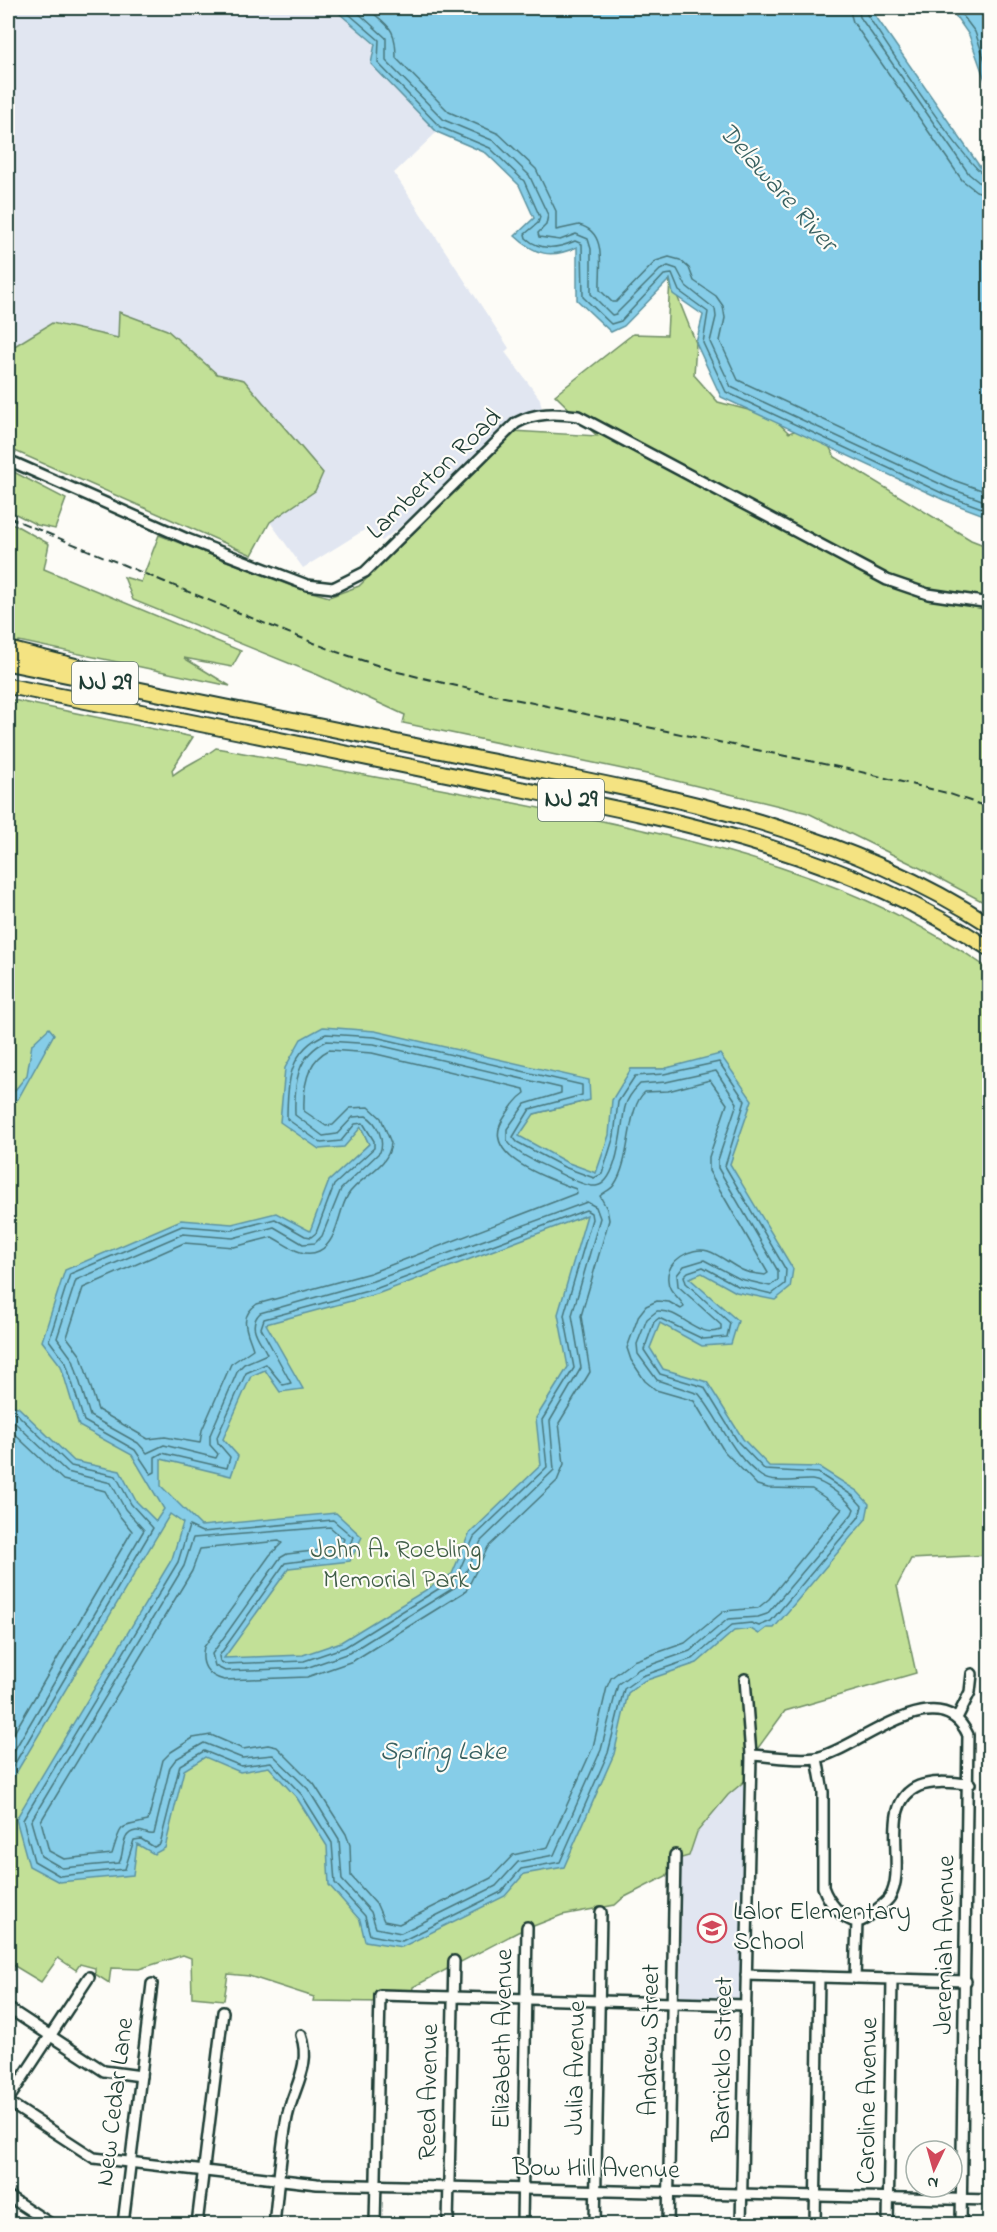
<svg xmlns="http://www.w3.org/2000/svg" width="997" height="2232" viewBox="0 0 997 2232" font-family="'Indie Flower',sans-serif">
  <rect width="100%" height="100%" fill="#fdfcf7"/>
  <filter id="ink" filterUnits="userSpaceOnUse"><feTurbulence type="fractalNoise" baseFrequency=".0167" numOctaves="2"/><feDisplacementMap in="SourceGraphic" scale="12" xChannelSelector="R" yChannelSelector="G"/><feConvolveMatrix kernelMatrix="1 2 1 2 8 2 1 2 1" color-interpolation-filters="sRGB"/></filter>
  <g filter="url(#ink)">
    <g fill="#e1e6f1">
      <polygon points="8,8 333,8 375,45 371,64 437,132 394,173 509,348 505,352 540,399 542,410 511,423 413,516 382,541 366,529 303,568 270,522 315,491 323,473 244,380 217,374 119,313 118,338 52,323 8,350"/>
      <polygon points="747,1779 742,1998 741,2001 680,1999 681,1858 689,1855 697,1832 728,1795"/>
    </g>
    <g fill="#c2e097" stroke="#708e66" stroke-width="1.5" fill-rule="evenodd">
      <polygon points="670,278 696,343 694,375 718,402 771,416 789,433 816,423 835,457 971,540 989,547 989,905 920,868 808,813 656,776 403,723 405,715 318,675 133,600 124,577 141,582 159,535 294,587 329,597 359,586 484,463 512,431 597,436 555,395 633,334 667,335"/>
      <polygon points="119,312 167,330 217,374 244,380 323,473 315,491 270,522 252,555 8,448 8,350 52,323 118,338"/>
      <polygon points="8,469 66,499 55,529 37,525 8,510"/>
      <polygon points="8,521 49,544 44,569 241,651 232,667 184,658 230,686 19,641 14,648 8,647"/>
      <path d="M8 699 193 737 172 770 173 775C187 764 202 759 216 748 329 769 442 788 554 811 707 842 860 878 989 969V1555L911 1559 897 1586 916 1673 785 1711 758 1748 753 1750 747 1779 728 1795 697 1832 689 1856 678 1859 666 1876 623 1898 615 1905 562 1915 518 1932 413 1987 412 1993 403 1992 384 2002 313 2001 314 1997 249 1976 228 1974 224 2000 192 1997 191 1958 183 1955 139 1969 111 1968 109 1983 95 1974V1968L80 1964 76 1970 58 1958 41 1982 8 1962ZM687 1064 623 1092 631 1069H663ZM590 1100 534 1114 328 1184 369 1144 361 1127Z"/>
    </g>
    <g fill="#86cde8" stroke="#5d93a0" stroke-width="1.5" fill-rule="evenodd">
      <path d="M333 8H870L980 167 989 174V517L944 500 721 397 696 343 703 315 673 294 670 279 624 326 611 332 577 300V247C551 259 535 255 515 236L534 218 519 185 486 153 437 132 371 64 375 44Z"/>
      <polygon points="950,8 989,8 989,86 985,80 969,35"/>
      <path d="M323 1027 375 1031 589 1080 590 1100 534 1114 519 1136 566 1162 596 1173 609 1135 612 1100 631 1069H663L720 1054 752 1100 730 1164 793 1269 790 1288 775 1300 736 1292 702 1273 689 1278 738 1321 731 1344 702 1346 660 1323 650 1348 663 1369 707 1382 743 1439 769 1466 819 1467 857 1491 869 1504 866 1519 774 1628H767L759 1634 751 1629 734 1631 697 1663 644 1681 628 1693 614 1754 564 1867 524 1874 505 1896 402 1947 365 1941 360 1920 329 1885 327 1846 297 1798 269 1767 240 1772 205 1757 184 1770 165 1848 154 1854 137 1844 133 1875 59 1882 29 1866 16 1819 172 1559 183 1523 170 1514 13 1778 8 1782V1405L18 1407 74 1461 120 1471 136 1501 156 1521 164 1509 132 1455 79 1426 61 1366 42 1341 65 1270 181 1220 232 1224 276 1213 310 1231 329 1181 369 1144 361 1127 344 1147 319 1149 280 1122 285 1068 301 1039ZM587 1215 558 1314 568 1367 536 1418 541 1465 469 1534 452 1574 341 1642 303 1655 224 1658 289 1568 350 1561 362 1537 336 1513 201 1526 161 1486V1459L231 1476 238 1456 223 1439 251 1376 265 1370 280 1392 303 1389 266 1324 377 1294Z"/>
      <polygon points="49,1028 54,1034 18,1099 8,1105 8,1099 27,1075 32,1044"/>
    </g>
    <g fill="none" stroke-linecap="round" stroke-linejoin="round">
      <g stroke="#48777c" stroke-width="1.5">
        <path d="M342 8 379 40 378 63 440 127 490 148 524 181 540 217 538 223 525 234 526 238C541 252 559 248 575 241L582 244 583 297 611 324 621 321 664 275 672 274 679 291 708 312 703 343 726 392 946 495 990 511"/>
        <polyline points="353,8 386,38 386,61 444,120 494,141 529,175 548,215 546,225 538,233 539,237 560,240 576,234 588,239 591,249 591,294 612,315 616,314 660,270 668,266 677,269 686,286 715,309 716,317 710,342 731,387 949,488 990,503"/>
        <path d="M367 8C389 27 396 27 396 58L449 112 499 134 536 169 556 211V230L579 225C608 232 599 267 600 290L612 302H616L656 261 669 257 680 260 689 268 694 281 716 296 723 306 725 318 720 341 738 380 953 480 990 493"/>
        <polyline points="849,8 853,22 962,180 976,191 990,195"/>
        <polyline points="858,8 860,17 969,174 981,184 990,185"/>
        <path d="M865 8 866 13C882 37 971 176 990 178"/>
        <polyline points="957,8 975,32 990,75"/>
        <path d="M326 1034 375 1037 582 1085V1095L530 1109 513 1137 517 1142 564 1167 594 1178 602 1174 614 1136 618 1102 635 1076 664 1074 719 1062 745 1101 725 1166 786 1270 785 1284 772 1294 738 1286 703 1267 688 1272 684 1276 686 1283 730 1323 727 1337 703 1339 659 1318 654 1322 644 1350 660 1374 704 1387 738 1442 765 1470 818 1473 853 1496 862 1506 859 1517 771 1621 759 1626 751 1623 732 1625 694 1658 642 1676 624 1689 608 1753 560 1862 521 1869 501 1892 402 1941 370 1935 365 1916 335 1883 332 1843 302 1795 271 1762 241 1766 204 1751 180 1765 160 1844 154 1847 141 1839 134 1840 125 1869 60 1876 34 1861 23 1820 178 1562 189 1526 202 1532 333 1520 353 1537 346 1555 285 1563 219 1656 220 1661 225 1664 304 1661 345 1647 456 1578 474 1537 547 1467 542 1420 574 1368 564 1315 592 1219 591 1213 586 1210 375 1289 264 1319 261 1328 291 1383 283 1385 266 1364 246 1373 217 1437 218 1443 230 1457 227 1468 162 1453 155 1457V1472L151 1474 135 1450 84 1421 66 1363 49 1340 70 1274 182 1226 233 1230 275 1219 305 1236 311 1237 316 1233 334 1185 374 1148V1141L363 1123 355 1124 341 1141 321 1143 287 1119C287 1083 289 1049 326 1034Z"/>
        <path d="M327 1041 374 1044 561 1088V1093L525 1104 507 1129V1140C515 1155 543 1164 557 1172 567 1177 585 1187 596 1186 619 1183 621 1123 625 1107 627 1098 634 1090 640 1084L666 1082 716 1071 737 1103 718 1160V1168L778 1271V1280L770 1286 740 1279 704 1260 684 1266 677 1275 678 1286 721 1325V1330C697 1339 681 1309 657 1311L647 1319 637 1344 638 1354 657 1380 699 1394C721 1421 732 1456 761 1476 773 1485 798 1479 812 1480 824 1481 847 1499 854 1509L852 1514 767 1614 758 1617 728 1619 690 1651 639 1669 618 1684 601 1750 554 1855 518 1862 496 1886 401 1933 376 1928 371 1912 342 1880 339 1839 308 1789 273 1755 242 1758 204 1743 176 1759 170 1767 154 1834C148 1836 144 1830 136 1831 120 1833 125 1853 119 1863L62 1868 41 1856 31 1821 184 1566 193 1538 330 1527 344 1539 340 1548 287 1554 280 1558 212 1654 215 1666 225 1671 306 1668 349 1653 460 1584 481 1541 554 1470 550 1421 581 1368 572 1315 600 1218 596 1207 587 1202 373 1281 260 1313C246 1327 261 1340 267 1354L244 1364 238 1370 210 1435V1445L218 1454 216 1458 164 1445 147 1453 138 1443 90 1416 73 1360 57 1338 76 1280 183 1234 233 1238 274 1227 303 1244 315 1243 322 1236 341 1189 380 1152C385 1140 377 1122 366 1116L353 1117 337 1134 323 1136 295 1115C294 1085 296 1055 327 1041Z"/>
        <path d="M329 1050 372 1053 524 1089 525 1093C516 1099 510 1108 504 1118 478 1156 549 1179 576 1189L577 1193 370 1273 257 1304C237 1318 248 1332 253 1349L231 1364 202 1430 200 1443 165 1437 148 1439 98 1410 81 1356 67 1337 83 1288 184 1243 234 1247 272 1237C286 1244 302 1259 319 1251 338 1242 338 1211 348 1195 360 1176 389 1168 391 1143L381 1118 369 1107 350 1108 333 1125 326 1126 304 1111C303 1088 306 1061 329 1050Z"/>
        <path d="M710 1080 727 1104 709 1157V1171L768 1273 765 1275C757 1274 748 1273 742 1270 730 1264 720 1255 708 1251 691 1246 666 1261 668 1280 668 1293 681 1297 684 1307L681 1309 669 1302 657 1301 646 1306 639 1315 627 1348 631 1360 645 1381 656 1390 694 1401 724 1451 757 1485 768 1488 812 1489 842 1509 769 1599 758 1608 724 1611 685 1643 633 1661 611 1678 607 1687 593 1747 548 1847 513 1855 491 1878 399 1924 384 1921 377 1905 351 1876 350 1845 346 1834 314 1784 277 1747 268 1745 243 1749 211 1735 193 1738 171 1752 163 1760 148 1821C118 1828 122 1822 112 1854L64 1859 49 1851 41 1821 192 1571 200 1549 279 1541 282 1543 270 1555 204 1647C200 1664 207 1676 224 1680L307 1677 353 1661 466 1591 488 1547 557 1481 564 1464 559 1423 590 1372 581 1316 609 1220 607 1209 600 1196C604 1192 611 1190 614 1185 632 1160 626 1108 645 1092L668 1091Z"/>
        <polyline points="8,1411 16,1413 71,1466 116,1476 131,1504 153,1528 8,1775"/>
        <polyline points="8,1418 12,1420 67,1472 111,1483 125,1509 144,1530 8,1761"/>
        <polyline points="8,1428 63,1480 105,1491 118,1514 132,1531 8,1743"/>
      </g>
      <g stroke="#1f3d34" stroke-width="14">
        <g id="minor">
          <path d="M8 460 187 539 307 585 333 588 365 572 516 423C536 412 556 413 578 416L887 580 928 594 990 603"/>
          <polyline points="957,1718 970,1692 972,1674"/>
          <path d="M751 1755C771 1756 796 1761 816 1758 855 1751 939 1672 968 1735L961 2224"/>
          <path d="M817 1758 823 1792V1887C828 1901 842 1920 857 1922"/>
          <path d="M857 1922C865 1921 870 1915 876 1910 881 1906 887 1902 890 1897 908 1867 877 1803 919 1786 934 1780 954 1783 970 1784"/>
          <polyline points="746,1975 966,1981"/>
          <polyline points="855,1978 857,1922"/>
          <polyline points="8,2008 104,2071 141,2076"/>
          <polyline points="8,2100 89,1977"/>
          <polyline points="8,2102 94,2158 317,2184 990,2200"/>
          <polyline points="8,2196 51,2224"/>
          <polyline points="123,2224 152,1984"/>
          <polyline points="197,2224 223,2012"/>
          <path d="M274 2224C278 2191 280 2157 286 2123 290 2092 313 2067 301 2035"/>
          <polyline points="375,2224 380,1995 746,2005"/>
          <polyline points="448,2224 454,1961"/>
          <polyline points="522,2224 527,1927"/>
          <polyline points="595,2224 601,1912"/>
          <polyline points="668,2224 675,1855"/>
          <polyline points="741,2224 751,1755 745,1679"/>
          <polyline points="815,2224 819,1977"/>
          <polyline points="888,2224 892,1979"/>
        </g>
      </g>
      <g stroke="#1f3d34" stroke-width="18">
        <g id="highway">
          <polyline points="8,649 119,677"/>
          <path d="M8 663C157 693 306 724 455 754 639 791 830 820 990 925"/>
          <path d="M8 686C161 715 313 747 466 778 654 817 825 841 990 949"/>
        </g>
      </g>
      <use href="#minor" stroke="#fdfcf7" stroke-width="9"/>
      <use href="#highway" stroke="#f4e382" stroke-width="14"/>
      <polyline stroke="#1f3d34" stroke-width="2" stroke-dasharray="9 4.5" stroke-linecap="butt" points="8,517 271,626 337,652 398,672 490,694 857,771 947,793 990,808"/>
    </g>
  </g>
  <defs>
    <g id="school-ring" transform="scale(1.5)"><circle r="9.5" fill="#fdfcf7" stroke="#d1495b" stroke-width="1.5"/><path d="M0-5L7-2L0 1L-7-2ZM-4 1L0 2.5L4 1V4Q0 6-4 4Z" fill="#d1495b"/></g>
  </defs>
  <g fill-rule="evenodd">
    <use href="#school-ring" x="712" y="1928"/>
  </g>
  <g text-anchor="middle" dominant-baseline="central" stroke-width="4.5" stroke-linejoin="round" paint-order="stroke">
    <g fill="#fdfcf7" stroke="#62766e" stroke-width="1.5">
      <rect x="72" y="662" width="66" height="42" rx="4.5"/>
      <rect x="538" y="779" width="66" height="42" rx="4.5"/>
    </g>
    <g font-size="24" font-weight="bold" fill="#1f3d34">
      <text x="105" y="683">NJ 29</text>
      <text x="571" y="800">NJ 29</text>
    </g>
    <g font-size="26" fill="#1f3d34" stroke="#fdfcf7">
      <text transform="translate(435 475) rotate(-44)">Lamberton Road</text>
      <text transform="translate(946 1945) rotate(-89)">Jeremiah Avenue</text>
      <text transform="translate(504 2039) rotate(-89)">Elizabeth Avenue</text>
      <text transform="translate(651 2040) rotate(-89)">Andrew Street</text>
      <text transform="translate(724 2059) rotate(-89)">Barricklo Street</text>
      <text transform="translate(577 2068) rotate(-89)">Julia Avenue</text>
      <text transform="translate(430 2092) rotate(-89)">Reed Avenue</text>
      <text transform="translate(869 2101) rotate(-89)">Caroline Avenue</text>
      <text transform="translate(116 2102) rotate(-83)">New Cedar Lane</text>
      <text transform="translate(596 2170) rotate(1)">Bow Hill Avenue</text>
    </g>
    <g font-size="26" fill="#405e48" stroke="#fdfcf7">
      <text x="396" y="1551">John A. Roebling<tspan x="396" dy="30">Memorial Park</tspan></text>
    </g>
    <g font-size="26" fill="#1f3d34" stroke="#fdfcf7" text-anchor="start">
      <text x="733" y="1913">Lalor Elementary<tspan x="733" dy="30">School</tspan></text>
    </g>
    <g font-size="27" font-style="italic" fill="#396161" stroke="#fdfcf7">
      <text transform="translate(777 188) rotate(48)">Delaware River</text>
      <text x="443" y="1752">Spring Lake</text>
    </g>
  </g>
  <rect width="997" height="2232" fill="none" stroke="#fdfcf7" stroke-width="30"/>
  <rect x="15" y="15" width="967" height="2202" fill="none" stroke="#1f3d34" stroke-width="2" filter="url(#ink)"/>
  <g transform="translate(934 2169) rotate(185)"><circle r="28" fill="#fdfcf7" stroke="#a4b0a9" stroke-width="1.5"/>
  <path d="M0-4.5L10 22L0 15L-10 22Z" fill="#d1495b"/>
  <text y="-9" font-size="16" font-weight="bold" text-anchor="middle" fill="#1f3d34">N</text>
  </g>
</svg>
